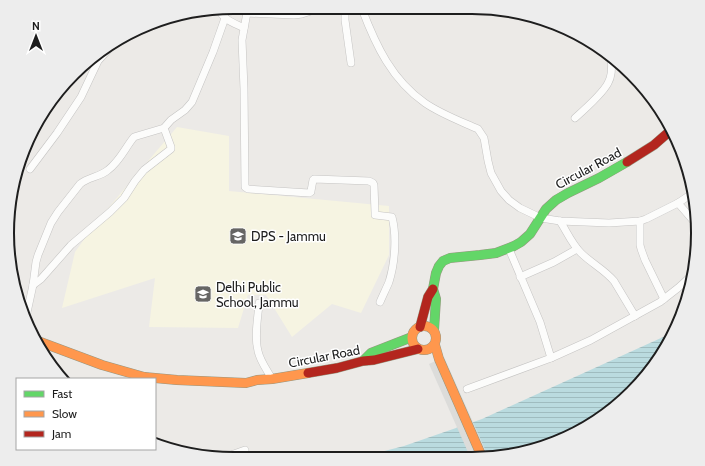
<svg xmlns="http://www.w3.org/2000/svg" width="705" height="466" viewBox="0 0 705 466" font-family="Cabin,sans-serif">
  <defs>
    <pattern id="water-rules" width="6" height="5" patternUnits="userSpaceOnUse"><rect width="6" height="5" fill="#badbdf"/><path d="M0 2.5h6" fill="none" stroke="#9fbcbf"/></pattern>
  </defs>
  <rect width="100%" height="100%" fill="#eceae7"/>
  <polygon fill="#f6f4e2" points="177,127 229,136 229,191 389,206 389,255 361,313 332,304 292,337 266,295 248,295 238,328 149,327 155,278 62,308 75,252 98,220"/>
  <polygon fill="url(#water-rules)" points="672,333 632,393 559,442 472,459 361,457 404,446 482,419"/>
  <polygon fill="#dcdcda" points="444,357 488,456 471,459 429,364"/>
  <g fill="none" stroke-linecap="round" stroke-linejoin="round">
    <g stroke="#c5c4c3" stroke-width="8">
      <g id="street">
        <path d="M248 7 242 40 244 89 245 187 248 189 309 193 311 192V191L313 180 314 179 369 181 373 183 374 185 375 213V215L392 217C397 236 395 263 389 282 386 289 383 295 380 302"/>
        <path d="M219 9C223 20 234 23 244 28"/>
        <polyline points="345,9 345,20 351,63"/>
        <path d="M362 9C376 46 392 80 425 103 441 114 460 121 478 129L484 138 488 161 491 173 501 191 509 200 520 208 541 218 560 221 609 223 640 221 646 219 678 203 690 195"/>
        <polyline points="246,13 294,15 302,14 314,10 325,10 329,8"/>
        <path d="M571 30C575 35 578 38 584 39"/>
        <path d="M575 118C584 110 603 93 608 83 612 76 612 66 611 58"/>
        <polyline points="30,169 57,133 81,97 98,61 117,40"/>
        <polyline points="678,203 697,225"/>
        <path d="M560 221C567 232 572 244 581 253 591 263 605 270 614 281L635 316"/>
        <polyline points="640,221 640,245 641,249 645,260 664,299"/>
        <polyline points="509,249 540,322 551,358"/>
        <polyline points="520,277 554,262 577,249"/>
        <polyline points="33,285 41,279 71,245 110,212 124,198 135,181 144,170 171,149 171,147 164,128"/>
        <path d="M259 303C258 318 254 336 258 351 260 361 267 370 272 379"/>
        <path d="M26 317 33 285 36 262 38 255 51 223 58 212 80 184C88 177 100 177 108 170 120 161 125 148 134 137L137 136 164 128 171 120 185 110 192 102 213 52 225 18"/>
        <polyline points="467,389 551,358 591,340 660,302 678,288 689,278"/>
        <polyline points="231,455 245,450"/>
      </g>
    </g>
    <g stroke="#96967f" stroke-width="10">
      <g id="fast">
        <polyline points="434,330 436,299 433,289 436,273 439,266 443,261 450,258 480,255 496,253 514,246 521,242 530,234 546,209 556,200 568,193 599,178 627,162"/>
        <polyline points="364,360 371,353 412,337"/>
      </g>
    </g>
    <g stroke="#96967f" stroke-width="10">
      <g id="slow">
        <circle cx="424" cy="338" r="12"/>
        <polyline points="35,340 102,365 144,377"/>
        <polyline points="435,345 439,359 482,457"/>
        <polyline points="144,377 177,380 246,383 257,380 272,379 308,373"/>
      </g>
    </g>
    <g stroke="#96967f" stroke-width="10">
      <g id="jam">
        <polyline points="627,162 654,145 670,131"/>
        <polyline points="420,327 428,297 433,289"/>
        <polyline points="308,373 337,368 363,361 374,360 418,349"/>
      </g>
    </g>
    <use href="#street" stroke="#fcfcfb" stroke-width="7"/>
    <use href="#fast" stroke="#63d668" stroke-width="9"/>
    <use href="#slow" stroke="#ff974d" stroke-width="9"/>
    <use href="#jam" stroke="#b3261e" stroke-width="9"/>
  </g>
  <defs>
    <g id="university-square" transform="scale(0.9)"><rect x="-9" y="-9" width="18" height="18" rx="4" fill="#666564" stroke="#fff"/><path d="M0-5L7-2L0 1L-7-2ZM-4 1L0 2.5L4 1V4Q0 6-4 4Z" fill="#fff"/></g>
    <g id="school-square" transform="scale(0.9)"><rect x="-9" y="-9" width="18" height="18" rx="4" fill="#666564" stroke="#fff"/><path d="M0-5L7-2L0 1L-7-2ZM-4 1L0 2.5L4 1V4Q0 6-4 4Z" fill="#fff"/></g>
  </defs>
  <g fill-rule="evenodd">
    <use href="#university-square" x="238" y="236"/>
    <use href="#school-square" x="203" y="294"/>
  </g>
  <g text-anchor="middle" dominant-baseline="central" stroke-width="3" stroke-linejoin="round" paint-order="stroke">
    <g font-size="13" fill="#1e1e1e" stroke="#fff">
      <text transform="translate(588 168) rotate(-28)">Circular Road</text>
      <text transform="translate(324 356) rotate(-11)">Circular Road</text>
    </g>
    <g font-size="13" fill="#1e1e1e" stroke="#fff" text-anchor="start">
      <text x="251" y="236">DPS - Jammu</text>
      <text x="216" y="287">Delhi Public<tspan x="216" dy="15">School, Jammu</tspan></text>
    </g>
  </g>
  <path d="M0 0H705V466H0ZM233 14H472A219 219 0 0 1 691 233V233A219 219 0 0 1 472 452H233A219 219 0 0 1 14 233V233A219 219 0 0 1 233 14Z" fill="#ededed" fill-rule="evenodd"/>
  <path fill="none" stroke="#1e1e1e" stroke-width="2" d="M233 14H472A219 219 0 0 1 691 233V233A219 219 0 0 1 472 452H233A219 219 0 0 1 14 233V233A219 219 0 0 1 233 14Z"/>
  <rect x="16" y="378" width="140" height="72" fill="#ffffff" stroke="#a5a5a5"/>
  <rect x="24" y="391" width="20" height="6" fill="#63d668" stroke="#a5a5a5"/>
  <text x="52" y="398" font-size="12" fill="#1e1e1e">Fast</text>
  <rect x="24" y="411" width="20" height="6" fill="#ff974d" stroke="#a5a5a5"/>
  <text x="52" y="418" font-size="12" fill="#1e1e1e">Slow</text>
  <rect x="24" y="431" width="20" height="6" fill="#b3261e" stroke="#a5a5a5"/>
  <text x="52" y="438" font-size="12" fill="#1e1e1e">Jam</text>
  <g transform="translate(36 36)" stroke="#ffffff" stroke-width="3" paint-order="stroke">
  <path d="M0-3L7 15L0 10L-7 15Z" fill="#1e1e1e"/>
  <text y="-6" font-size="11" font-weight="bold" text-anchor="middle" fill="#1e1e1e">N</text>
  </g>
</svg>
